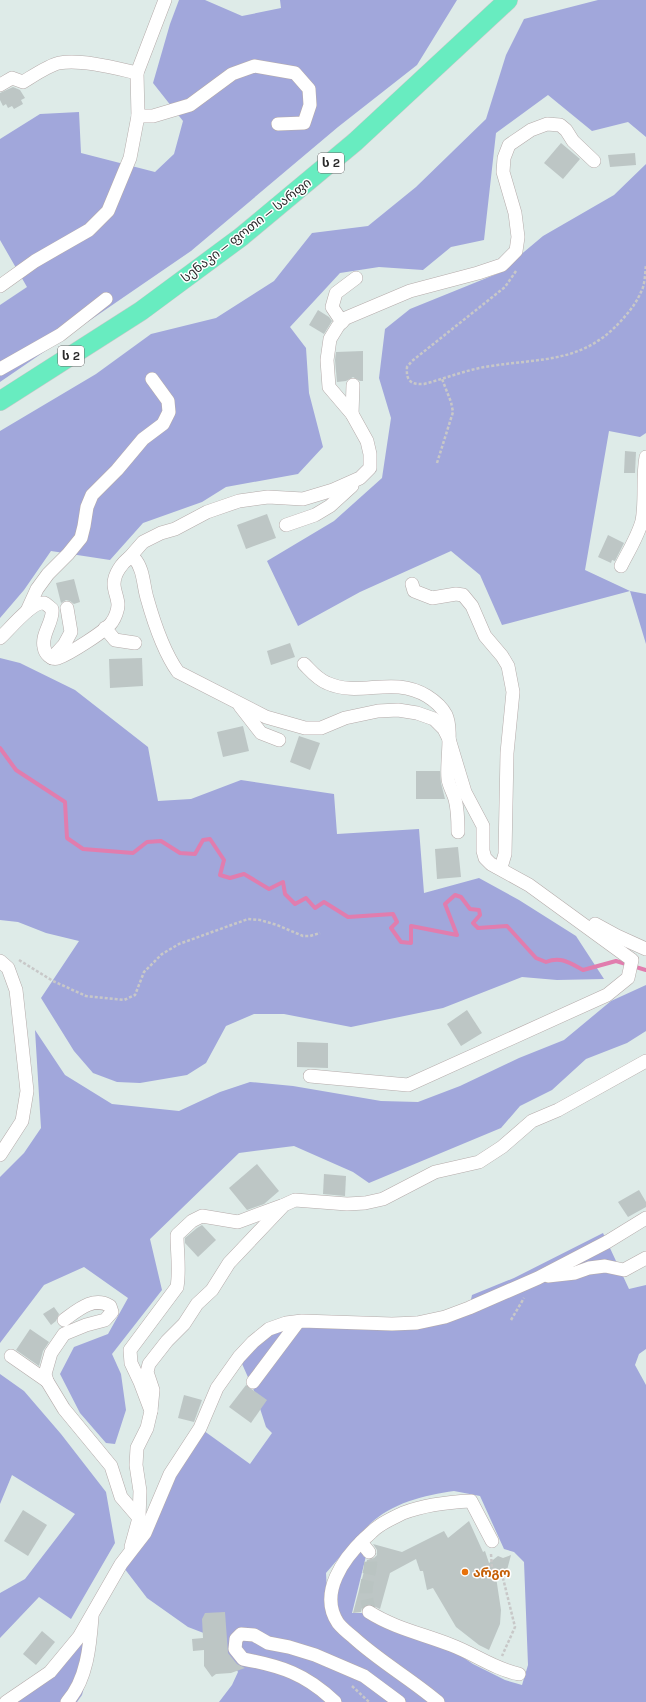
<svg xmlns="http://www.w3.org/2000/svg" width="646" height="1702" viewBox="0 0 646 1702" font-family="Karla,'Noto Sans Georgian',sans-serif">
  <rect width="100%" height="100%" fill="#deebe8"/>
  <g fill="#a1a7db" fill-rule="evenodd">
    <polygon points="179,0 205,0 242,16 281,8 280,0 457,0 417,65 338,127 191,251 0,382 0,305 27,287 0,240 0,139 40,114 79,112 81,153 155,172 174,154 183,121 153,83 170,24"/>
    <polygon points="598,0 646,0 646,137 628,122 592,131 548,95 496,133 484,240 451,247 423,270 379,267 340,273 290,327 306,348 309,393 323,447 298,474 226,487 202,502 143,523 110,560 51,551 24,590 0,618 0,431 96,374 151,334 216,318 274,281 312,233 368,226 416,187 486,119 506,55 524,19"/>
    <polygon points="646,164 646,433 640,437 609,431 585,570 630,591 646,594 646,644 630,591 502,625 480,575 451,551 360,592 298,626 267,561 334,521 382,478 391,418 379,378 385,329 410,309 499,273 543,236 614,195"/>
    <polygon points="0,658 20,663 75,690 148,747 158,801 191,799 241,780 334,794 337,834 419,829 424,893 479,878 519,900 576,936 604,979 557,980 522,977 443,1008 351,1027 284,1014 254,1014 226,1026 206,1063 187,1075 140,1083 117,1082 93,1073 74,1051 41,998 79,941 46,933 18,922 0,920"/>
    <polygon points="646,985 646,1031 627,1043 586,1059 552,1090 520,1106 501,1128 369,1183 353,1172 294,1146 239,1153 150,1239 162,1290 112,1354 121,1374 126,1410 115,1444 106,1443 80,1413 60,1374 74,1347 108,1334 128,1298 84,1267 44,1285 0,1343 0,1177 24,1153 41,1128 35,1030 65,1075 112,1104 179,1111 220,1092 250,1082 293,1086 381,1101 418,1102 460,1086 519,1058 564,1040 611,1001"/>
    <path d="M603 1233 629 1289 646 1285V1349L639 1354 635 1365 646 1385V1702H219L232 1685 238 1672 230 1657 214 1637 188 1627 147 1598 121 1564 200 1428 250 1464 272 1433 266 1427 255 1393 239 1357 286 1323 392 1324 469 1308 472 1295 514 1278ZM454 1491 480 1496 504 1549 514 1552 524 1562 528 1665 522 1685 505 1680 473 1664 449 1648 366 1613H352L367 1552 361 1550 346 1571 337 1591 338 1609 327 1592 326 1573C340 1557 354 1540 369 1525 391 1503 425 1495 454 1491Z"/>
    <polygon points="0,1374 24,1391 61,1434 106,1492 115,1543 71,1619 39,1597 0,1638 0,1593 25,1579 75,1514 12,1475 0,1504"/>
    <polygon points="79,1637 94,1649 82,1695 77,1702 6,1702 50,1672"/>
  </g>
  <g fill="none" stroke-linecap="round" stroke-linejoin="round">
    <path stroke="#e17dae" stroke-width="4" d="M0 748 16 770 65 802 67 838 83 849 133 853 147 842 161 841 180 853 195 854 203 840 210 839 224 860 220 875 230 878 244 874 269 889 283 882 285 894 295 904 306 898 315 908 324 902 348 917 393 914 397 922 391 928 401 942 411 943V926L457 935 445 904 455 895 461 897 470 909 479 910 480 915 473 923 478 928 507 926 536 958 546 962C561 956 570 963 583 970L616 961 646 970"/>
  </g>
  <g fill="#bdc6c5">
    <polygon points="13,87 20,90 25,98 21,100 23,104 14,109 12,106 8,108 6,104 3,106 0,100 0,93"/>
    <polygon points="561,143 580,159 563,179 544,163"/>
    <polygon points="635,153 636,165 610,167 608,155"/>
    <polygon points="318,310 329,317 332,321 324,334 309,325"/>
    <polygon points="363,351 363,381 360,381 353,377 346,381 337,382 335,360 336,352"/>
    <polygon points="625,451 636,452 635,473 624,473"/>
    <polygon points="267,514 276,538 246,549 237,525"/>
    <polygon points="608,535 624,543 615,561 612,560 611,563 598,557"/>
    <polygon points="74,579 80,602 74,604 70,601 66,600 61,603 56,583"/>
    <polygon points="290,643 295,657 271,665 267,651"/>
    <polygon points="142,658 143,686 110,688 109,659"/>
    <polygon points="243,726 249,751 223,757 217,732"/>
    <polygon points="299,736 320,743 310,770 290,762"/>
    <polygon points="416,771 440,771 441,783 445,799 416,799"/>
    <polygon points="458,847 461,877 437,879 435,849"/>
    <polygon points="467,1010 482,1033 461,1046 447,1024"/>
    <polygon points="297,1042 328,1043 328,1068 297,1067"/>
    <polygon points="257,1164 279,1191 264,1204 247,1210 229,1188"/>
    <polygon points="324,1174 346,1176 345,1196 323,1194"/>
    <polygon points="639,1190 646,1202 646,1207 628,1217 618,1202"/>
    <polygon points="202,1225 216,1240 198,1257 185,1243 185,1238 197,1228"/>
    <polygon points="54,1307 59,1314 56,1321 51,1325 43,1314"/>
    <polygon points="30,1329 49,1342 43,1351 39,1366 16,1350"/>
    <polygon points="246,1385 267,1400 251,1423 229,1407"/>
    <polygon points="184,1395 202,1400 194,1422 178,1418"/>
    <polygon points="23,1510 47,1525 28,1556 4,1541"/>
    <polygon points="469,1521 483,1552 485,1551 489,1563 498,1556 503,1558 511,1555 507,1570 496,1577 501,1610 500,1624 489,1650 479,1645 456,1627 433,1588 427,1590 423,1571 420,1571 416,1559 390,1573 380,1609 369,1604 362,1608 361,1612 353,1613 367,1560 374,1558 377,1555 377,1550 373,1544 402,1552 444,1531 448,1538"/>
    <polygon points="225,1612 228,1653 237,1664 245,1668 231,1673 216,1674 212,1677 204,1666 204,1650 193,1651 192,1639 203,1638 202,1619 205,1613"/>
    <polygon points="42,1631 55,1642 36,1665 23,1654"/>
  </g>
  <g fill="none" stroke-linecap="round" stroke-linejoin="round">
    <path stroke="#bac4c2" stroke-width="13" stroke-dasharray="13 6" stroke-linecap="butt" d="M369 1612C369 1605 366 1599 366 1593 366 1578 374 1566 369 1552"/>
    <g stroke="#b5abaa" stroke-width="14">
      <g id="minor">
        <path d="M0 85 12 78 23 82C33 76 49 65 59 63 81 59 115 68 137 73"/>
        <polyline points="138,116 153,116 190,105 232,74 254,66 295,73 309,89 310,105 304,123 278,124"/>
        <polyline points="0,286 35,261 89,230 108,211 130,158 138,116 137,73 165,0"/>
        <polyline points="342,322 332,307 336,293 356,278"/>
        <polyline points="0,369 60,335 106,299"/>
        <polyline points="352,414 353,385"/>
        <polyline points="286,525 315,515 330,506 352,486"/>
        <polyline points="129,558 143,542 161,533 175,529 207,512 239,501 268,497 303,499 333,490 360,478 370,468 370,454 367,441 352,414 329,387 327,360 330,339 338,326 346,318 410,291 478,273 502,265 516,251 518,237 515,213 503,172 504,158 509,145 531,130 547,124 560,125 566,130 573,141 594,161"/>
        <path d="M621 566C628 552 638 536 642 521 646 500 642 478 646 457"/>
        <polyline points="412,584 414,591 432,598 456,594 463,595 472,606 485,636 502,656 508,666 513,692 507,753 505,854 502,864 497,867"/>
        <polyline points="27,611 37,589 48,574 68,554 81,538 84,526 87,507 92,495 117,470 143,439 163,424 169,412 168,401 152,379"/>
        <polyline points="105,628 115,640 135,643"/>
        <path d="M0 638C9 630 32 601 44 603 47 604 49 607 52 609 54 621 41 634 44 647 45 654 51 660 58 658 69 654 106 631 112 622 115 618 118 610 118 605 118 598 114 591 114 584 114 574 122 563 129 558H134C144 569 143 585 147 598 154 623 163 651 178 672L266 717 305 728H321L345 718 378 711 398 710 417 713 434 719 444 729 449 739 465 792 483 826V851L485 858 491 864 529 885 632 960 628 978 607 995 408 1085 310 1076"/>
        <polyline points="52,658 64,645 71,632 67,608"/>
        <path d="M304 664C311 671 317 679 327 683 360 698 392 675 427 696 435 701 442 707 446 715 453 730 446 762 448 779 449 786 453 792 455 799 458 810 458 820 458 832"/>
        <polyline points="240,706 261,733 279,740"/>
        <polyline points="595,924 617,936 646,949"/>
        <polyline points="0,961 8,968 16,990 27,1091 22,1121 0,1155"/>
        <polyline points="548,1276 575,1273 589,1268 605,1266 624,1270 646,1258"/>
        <path d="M64 1320C78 1310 93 1296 110 1306L112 1312 105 1320 86 1325 64 1334 51 1353 45 1374 47 1381 64 1409 111 1466 121 1497 139 1518"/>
        <polyline points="11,1356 47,1381"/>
        <polyline points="253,1382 298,1322"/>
        <polyline points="151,1411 153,1390 147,1372 149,1364 167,1341 184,1324 197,1304 212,1290 229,1263 284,1205 295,1200 347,1204 365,1203 383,1199 435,1172 479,1162 502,1147 532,1121 558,1110 646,1061"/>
        <polyline points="361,1542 369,1552"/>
        <path d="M131 1547 139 1518 140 1491 136 1465 137 1448 147 1428 151 1411 140 1382 131 1363 130 1350 177 1287C180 1270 177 1252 177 1235L192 1221 202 1216 238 1222 281 1206"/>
        <path d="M369 1612C394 1628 423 1634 451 1645 475 1654 494 1669 519 1674"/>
        <polyline points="6,1702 50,1672 79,1637 121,1564 145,1533 170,1474 200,1428 217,1388 239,1357 253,1342 269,1329 286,1323 302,1321 392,1324 417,1323 445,1317 469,1308 538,1278 607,1242 646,1218"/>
        <path d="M67 1702C87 1680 90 1645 92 1617"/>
        <path d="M335 1702C306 1674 281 1666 243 1659L235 1649 236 1639 241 1634 254 1635 268 1643 289 1647 315 1655 364 1676 399 1702"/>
        <path d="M438 1702C411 1679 379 1661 353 1637 348 1633 342 1628 338 1623 318 1593 344 1558 365 1538 370 1534 374 1529 379 1526 386 1521 395 1517 403 1513 424 1505 449 1502 471 1501L492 1541"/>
      </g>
    </g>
    <g stroke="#c8c8c8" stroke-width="20">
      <polyline id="highway" points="0,401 141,311 241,237 355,142 508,0"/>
    </g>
    <g stroke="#c8c8c8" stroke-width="2.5" stroke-dasharray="3 2" stroke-linecap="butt">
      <path d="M516 271 505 287 412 361 407 367C406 380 410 385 424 384 447 378 468 369 491 366 542 358 582 363 620 322 628 313 636 304 641 292 645 285 645 274 646 265"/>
      <polyline points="437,463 453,412 451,402 442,379"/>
      <polyline points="19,960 53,981 86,996 124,1000 135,995 144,972 162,954 179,944 248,919 260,920 277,925 303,936 310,936 320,933"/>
      <polyline points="511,1320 524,1298"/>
      <polyline points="491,1554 492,1569 502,1574 515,1627 502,1656"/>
      <polyline points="352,1686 369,1702"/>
    </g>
    <use href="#minor" stroke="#fff" stroke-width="13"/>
    <use href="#highway" stroke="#68ecc0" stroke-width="19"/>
  </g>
  <circle fill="#e8710a" stroke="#fff" stroke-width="1.5" cx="465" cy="1572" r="4"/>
  <g text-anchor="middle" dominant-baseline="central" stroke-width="3" stroke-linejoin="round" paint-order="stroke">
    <g fill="#fff" stroke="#6a6a6a" stroke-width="1">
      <rect x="318" y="153" width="26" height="20" rx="3"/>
      <rect x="58" y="346" width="26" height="20" rx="3"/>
    </g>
    <g font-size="12" font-weight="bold" fill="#2a2a2a">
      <text x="331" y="163">ს 2</text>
      <text x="71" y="356">ს 2</text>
    </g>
    <g font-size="13" fill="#2a2a2a" stroke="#fff">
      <text transform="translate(246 230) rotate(-38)">სენაკი — ფოთი — სარფი</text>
    </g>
    <g font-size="13" font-weight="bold" fill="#c56008" stroke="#fff" text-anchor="start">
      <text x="473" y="1572">არგო</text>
    </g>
  </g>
</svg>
